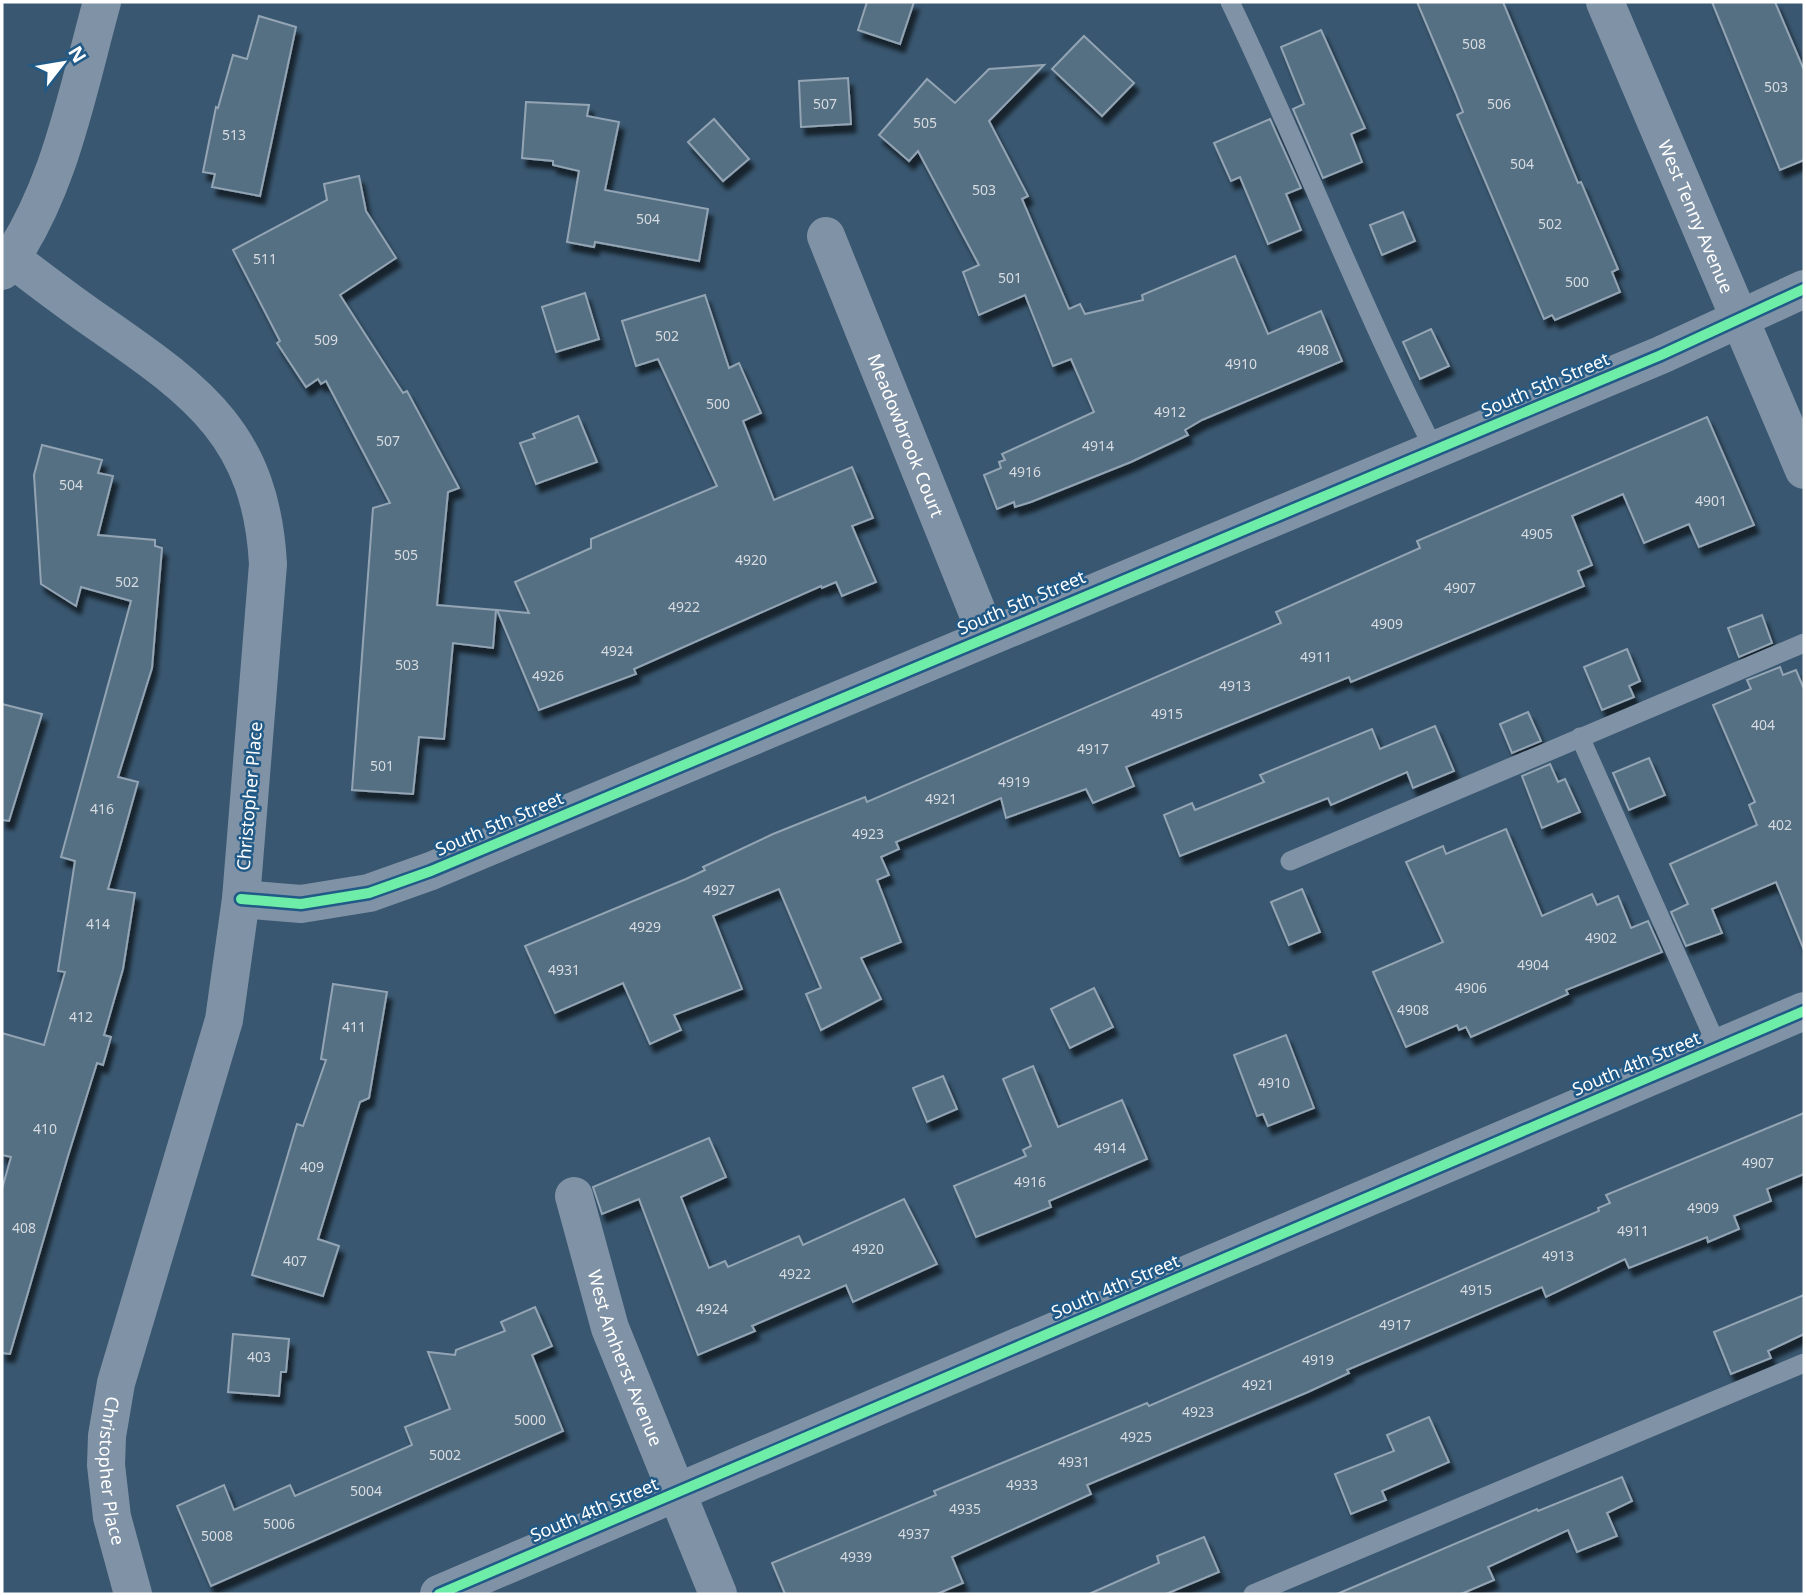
<svg xmlns="http://www.w3.org/2000/svg" width="1806" height="1596" viewBox="0 0 1806 1596" font-family="'Noto Sans',sans-serif">
  <defs>
    <filter id="shadow"><feDropShadow dx="4.5" dy="8" stdDeviation="2" flood-color="#0009"/></filter>
  </defs>
  <rect width="100%" height="100%" fill="#395770"/>
  <g fill="#576f83" stroke="#93a5b4" stroke-width="2" filter="url(#shadow)">
    <polygon points="867,2 914,2 900,44 858,30"/>
    <polygon points="1417,2 1503,2 1578,183 1581,182 1618,269 1612,272 1620,292 1555,320 1552,315 1544,319 1457,115 1463,112 1456,94"/>
    <polygon points="1712,2 1775,2 1804,70 1804,160 1780,170"/>
    <polygon points="259,16 296,27 260,196 212,187 215,174 203,172 216,107 218,108 233,55 247,59"/>
    <polygon points="1321,30 1365,128 1351,134 1362,162 1323,178 1293,109 1304,104 1281,47"/>
    <polygon points="1084,36 1134,83 1102,116 1052,69"/>
    <polygon points="1044,65 989,121 1028,196 1022,199 1069,309 1080,304 1085,314 1143,300 1142,295 1235,256 1268,334 1321,311 1342,361 1202,420 1185,430 1188,435 1131,462 1031,502 1015,507 1014,502 997,509 984,475 1001,468 999,462 1005,460 1002,454 1094,412 1071,359 1053,366 1025,295 979,315 963,272 979,265 918,151 909,161 879,135 927,79 955,103 989,69"/>
    <polygon points="848,78 851,124 801,127 799,81"/>
    <polygon points="526,102 589,105 587,116 619,122 605,190 708,209 699,261 595,242 594,247 567,242 579,171 553,165 553,161 522,158"/>
    <polygon points="714,119 749,159 723,181 688,142"/>
    <polygon points="1270,119 1301,188 1286,194 1301,230 1268,244 1240,177 1231,181 1214,143"/>
    <polygon points="359,176 366,211 396,258 340,295 403,393 407,391 459,488 448,492 437,605 496,610 493,648 453,643 444,739 419,737 413,794 352,790 373,508 390,503 326,381 321,384 318,379 306,387 277,343 280,341 233,250 327,200 324,184"/>
    <polygon points="1403,212 1415,241 1382,255 1370,225"/>
    <polygon points="585,293 599,339 556,352 542,307"/>
    <polygon points="705,295 729,368 739,363 761,413 743,421 774,500 852,467 873,518 852,526 876,582 842,596 836,582 822,588 821,586 634,669 636,674 539,710 497,610 529,613 515,582 591,548 591,539 717,486 658,359 636,366 622,321"/>
    <polygon points="1431,329 1449,366 1420,379 1403,342"/>
    <polygon points="578,416 597,462 536,484 520,443 535,438 533,434"/>
    <polygon points="1707,417 1754,525 1699,547 1689,524 1644,543 1623,494 1572,516 1592,565 1578,571 1584,586 1351,682 1349,677 1126,767 1134,786 1093,803 1086,789 1006,818 1001,798 896,842 899,849 881,857 889,875 877,880 901,942 861,958 881,999 821,1030 806,994 821,988 779,889 713,916 742,989 674,1015 681,1030 650,1044 623,983 555,1013 525,946 686,879 705,870 703,867 773,834 865,797 867,802 1281,623 1276,612 1420,548 1417,541"/>
    <polygon points="42,445 102,460 98,473 113,476 98,535 155,540 155,546 162,548 152,668 118,777 138,782 108,889 135,893 123,969 104,1035 111,1037 103,1065 97,1063 68,1156 10,1354 2,1353 2,1189 11,1157 2,1155 2,1033 44,1045 65,972 58,971 75,861 61,857 131,601 81,587 76,606 41,584 34,475"/>
    <polygon points="1762,615 1772,643 1739,657 1728,628"/>
    <polygon points="1627,649 1640,681 1629,686 1634,697 1602,710 1584,667"/>
    <polygon points="1780,667 1783,675 1796,670 1804,689 1804,950 1776,882 1712,909 1722,933 1686,946 1671,912 1688,904 1670,864 1757,825 1749,805 1755,802 1713,705 1751,689 1747,680"/>
    <polygon points="2,704 42,714 9,821 2,820"/>
    <polygon points="1528,712 1541,741 1512,753 1500,724"/>
    <polygon points="1435,726 1454,771 1413,788 1407,772 1331,805 1328,798 1180,856 1164,815 1192,803 1195,810 1264,782 1260,775 1372,729 1380,749"/>
    <polygon points="1649,758 1665,795 1629,810 1613,773"/>
    <polygon points="1550,764 1558,782 1565,779 1580,812 1542,828 1522,776"/>
    <polygon points="1506,829 1542,916 1592,894 1597,905 1618,896 1631,928 1648,921 1662,952 1566,990 1568,994 1471,1037 1466,1027 1459,1030 1457,1025 1406,1047 1373,972 1443,942 1406,862 1443,846 1446,854"/>
    <polygon points="1302,889 1320,932 1289,945 1271,902"/>
    <polygon points="333,984 387,992 369,1098 360,1102 318,1239 339,1246 323,1296 252,1275 297,1124 303,1126 326,1060 321,1059"/>
    <polygon points="1094,988 1113,1027 1070,1048 1051,1009"/>
    <polygon points="1286,1035 1314,1108 1268,1126 1263,1114 1257,1116 1234,1055"/>
    <polygon points="1033,1066 1058,1127 1122,1100 1147,1159 1049,1201 1051,1207 976,1237 954,1186 1026,1156 1023,1150 1031,1146 1003,1079"/>
    <polygon points="943,1076 957,1109 927,1122 913,1088"/>
    <polygon points="1804,1113 1804,1174 1767,1189 1771,1201 1734,1216 1739,1229 1708,1242 1707,1237 1629,1268 1625,1259 1546,1297 1542,1287 1347,1370 1349,1373 1308,1392 1087,1485 1091,1494 952,1557 963,1583 937,1594 785,1594 772,1563 936,1495 934,1491 973,1475 1147,1403 1149,1406 1599,1211 1598,1208 1610,1203 1606,1195"/>
    <polygon points="709,1138 726,1177 681,1197 709,1268 725,1261 728,1267 799,1236 803,1245 904,1199 937,1264 853,1302 846,1285 752,1326 755,1331 698,1355 639,1199 602,1214 593,1187"/>
    <polygon points="1804,1295 1804,1334 1768,1351 1771,1358 1731,1374 1714,1332"/>
    <polygon points="535,1307 552,1346 532,1355 563,1431 211,1586 177,1506 224,1485 234,1510 290,1485 295,1496 412,1445 405,1427 450,1409 428,1352 455,1355 456,1350 505,1331 501,1322"/>
    <polygon points="233,1334 289,1339 286,1372 281,1372 279,1396 228,1392"/>
    <polygon points="1429,1417 1449,1462 1382,1491 1386,1500 1351,1514 1335,1474 1394,1451 1387,1435"/>
    <polygon points="1622,1477 1632,1501 1607,1513 1617,1536 1577,1552 1568,1530 1488,1567 1494,1580 1461,1594 1337,1594 1537,1509 1538,1511"/>
    <polygon points="1204,1537 1219,1572 1166,1594 1089,1594 1159,1563 1157,1556"/>
  </g>
  <g fill="none" stroke-linecap="round" stroke-linejoin="round">
    <g stroke="#8093a6" stroke-width="19">
      <path d="M1230 2C1301 150 1360 303 1434 449"/>
      <polyline points="1580,737 1718,1048"/>
      <polyline points="1290,861 1804,643"/>
      <polyline points="1253,1594 1804,1363"/>
    </g>
    <g stroke="#8093a6" stroke-width="38">
      <path id="s1" d="M1605 2 1804 470"/>
      <path id="s2" d="M826 236 987 636"/>
      <path id="s3" d="M11 258C41 281 71 304 102 325 200 393 261 437 268 564L241 899 224 1020 116 1383 107 1436 106 1465 112 1517 133 1594"/>
      <path d="M2 271C59 195 77 92 102 2"/>
      <polyline points="241,899 301,904 369,893 431,871 1661,355 1804,289"/>
      <path id="s4" d="M574 1196 610 1328 718 1594"/>
      <polyline points="439,1594 1804,1011"/>
    </g>
    <g stroke="#225a87" stroke-width="15">
      <g id="cycleway">
        <polyline points="241,899 301,904 369,893 431,871 1661,355 1804,289"/>
        <polyline points="439,1594 1804,1011"/>
      </g>
    </g>
    <use href="#cycleway" stroke="#6deda7" stroke-width="10"/>
  </g>
  <g text-anchor="middle" dominant-baseline="central" stroke-width="5" stroke-linejoin="round" paint-order="stroke">
    <g font-size="14" fill="#d5dbe0">
      <text x="1474" y="43">508</text>
      <text x="1776" y="86">503</text>
      <text x="825" y="103">507</text>
      <text x="1499" y="103">506</text>
      <text x="925" y="122">505</text>
      <text x="234" y="134">513</text>
      <text x="1522" y="163">504</text>
      <text x="984" y="189">503</text>
      <text x="648" y="218">504</text>
      <text x="1550" y="223">502</text>
      <text x="265" y="258">511</text>
      <text x="1010" y="277">501</text>
      <text x="1577" y="281">500</text>
      <text x="667" y="335">502</text>
      <text x="326" y="339">509</text>
      <text x="1313" y="349">4908</text>
      <text x="1241" y="363">4910</text>
      <text x="718" y="403">500</text>
      <text x="1170" y="411">4912</text>
      <text x="388" y="440">507</text>
      <text x="1098" y="445">4914</text>
      <text x="1025" y="471">4916</text>
      <text x="71" y="484">504</text>
      <text x="1711" y="500">4901</text>
      <text x="1537" y="533">4905</text>
      <text x="406" y="554">505</text>
      <text x="751" y="559">4920</text>
      <text x="127" y="581">502</text>
      <text x="1460" y="587">4907</text>
      <text x="684" y="606">4922</text>
      <text x="1387" y="623">4909</text>
      <text x="617" y="650">4924</text>
      <text x="1316" y="656">4911</text>
      <text x="407" y="664">503</text>
      <text x="548" y="675">4926</text>
      <text x="1235" y="685">4913</text>
      <text x="1167" y="713">4915</text>
      <text x="1763" y="724">404</text>
      <text x="1093" y="748">4917</text>
      <text x="382" y="765">501</text>
      <text x="1014" y="781">4919</text>
      <text x="941" y="798">4921</text>
      <text x="102" y="808">416</text>
      <text x="1780" y="824">402</text>
      <text x="868" y="833">4923</text>
      <text x="719" y="889">4927</text>
      <text x="98" y="923">414</text>
      <text x="645" y="926">4929</text>
      <text x="1601" y="937">4902</text>
      <text x="1533" y="964">4904</text>
      <text x="564" y="969">4931</text>
      <text x="1471" y="987">4906</text>
      <text x="1413" y="1009">4908</text>
      <text x="81" y="1016">412</text>
      <text x="354" y="1026">411</text>
      <text x="1274" y="1082">4910</text>
      <text x="45" y="1128">410</text>
      <text x="1110" y="1147">4914</text>
      <text x="1758" y="1162">4907</text>
      <text x="312" y="1166">409</text>
      <text x="1030" y="1181">4916</text>
      <text x="1703" y="1207">4909</text>
      <text x="24" y="1227">408</text>
      <text x="1633" y="1230">4911</text>
      <text x="868" y="1248">4920</text>
      <text x="1558" y="1255">4913</text>
      <text x="295" y="1260">407</text>
      <text x="795" y="1273">4922</text>
      <text x="1476" y="1289">4915</text>
      <text x="712" y="1308">4924</text>
      <text x="1395" y="1324">4917</text>
      <text x="259" y="1356">403</text>
      <text x="1318" y="1359">4919</text>
      <text x="1258" y="1384">4921</text>
      <text x="1198" y="1411">4923</text>
      <text x="530" y="1419">5000</text>
      <text x="1136" y="1436">4925</text>
      <text x="445" y="1454">5002</text>
      <text x="1074" y="1461">4931</text>
      <text x="1022" y="1484">4933</text>
      <text x="366" y="1490">5004</text>
      <text x="965" y="1508">4935</text>
      <text x="279" y="1523">5006</text>
      <text x="914" y="1533">4937</text>
      <text x="217" y="1535">5008</text>
      <text x="856" y="1556">4939</text>
    </g>
    <g font-size="18" fill="#fff" stroke="#225a87">
      <text stroke="none"><textPath href="#s1" startOffset="233">West Tenny Avenue</textPath></text>
      <text transform="translate(1545 384) rotate(-23)">South 5th Street</text>
      <text stroke="none"><textPath href="#s2" startOffset="215">Meadowbrook Court</textPath></text>
      <text transform="translate(1021 602) rotate(-23)">South 5th Street</text>
      <text transform="translate(249 796) rotate(-85)">Christopher Place</text>
      <text transform="translate(499 823) rotate(-23)">South 5th Street</text>
      <text transform="translate(1636 1063) rotate(-23)">South 4th Street</text>
      <text transform="translate(1115 1286) rotate(-23)">South 4th Street</text>
      <text stroke="none"><textPath href="#s4" startOffset="170">West Amherst Avenue</textPath></text>
      <text stroke="none"><textPath href="#s3" startOffset="1344">Christopher Place</textPath></text>
      <text transform="translate(594 1509) rotate(-23)">South 4th Street</text>
    </g>
  </g>
  <rect width="1806" height="1596" fill="none" stroke="#ffffff" stroke-width="7"/>
  <g transform="translate(63 63) rotate(59)" stroke="#225a87" stroke-width="5" paint-order="stroke">
  <path d="M0-5L12 26L0 18L-12 26Z" fill="#ffffff"/>
  <text y="-10" font-size="19" font-weight="bold" text-anchor="middle" fill="#ffffff">N</text>
  </g>
</svg>
